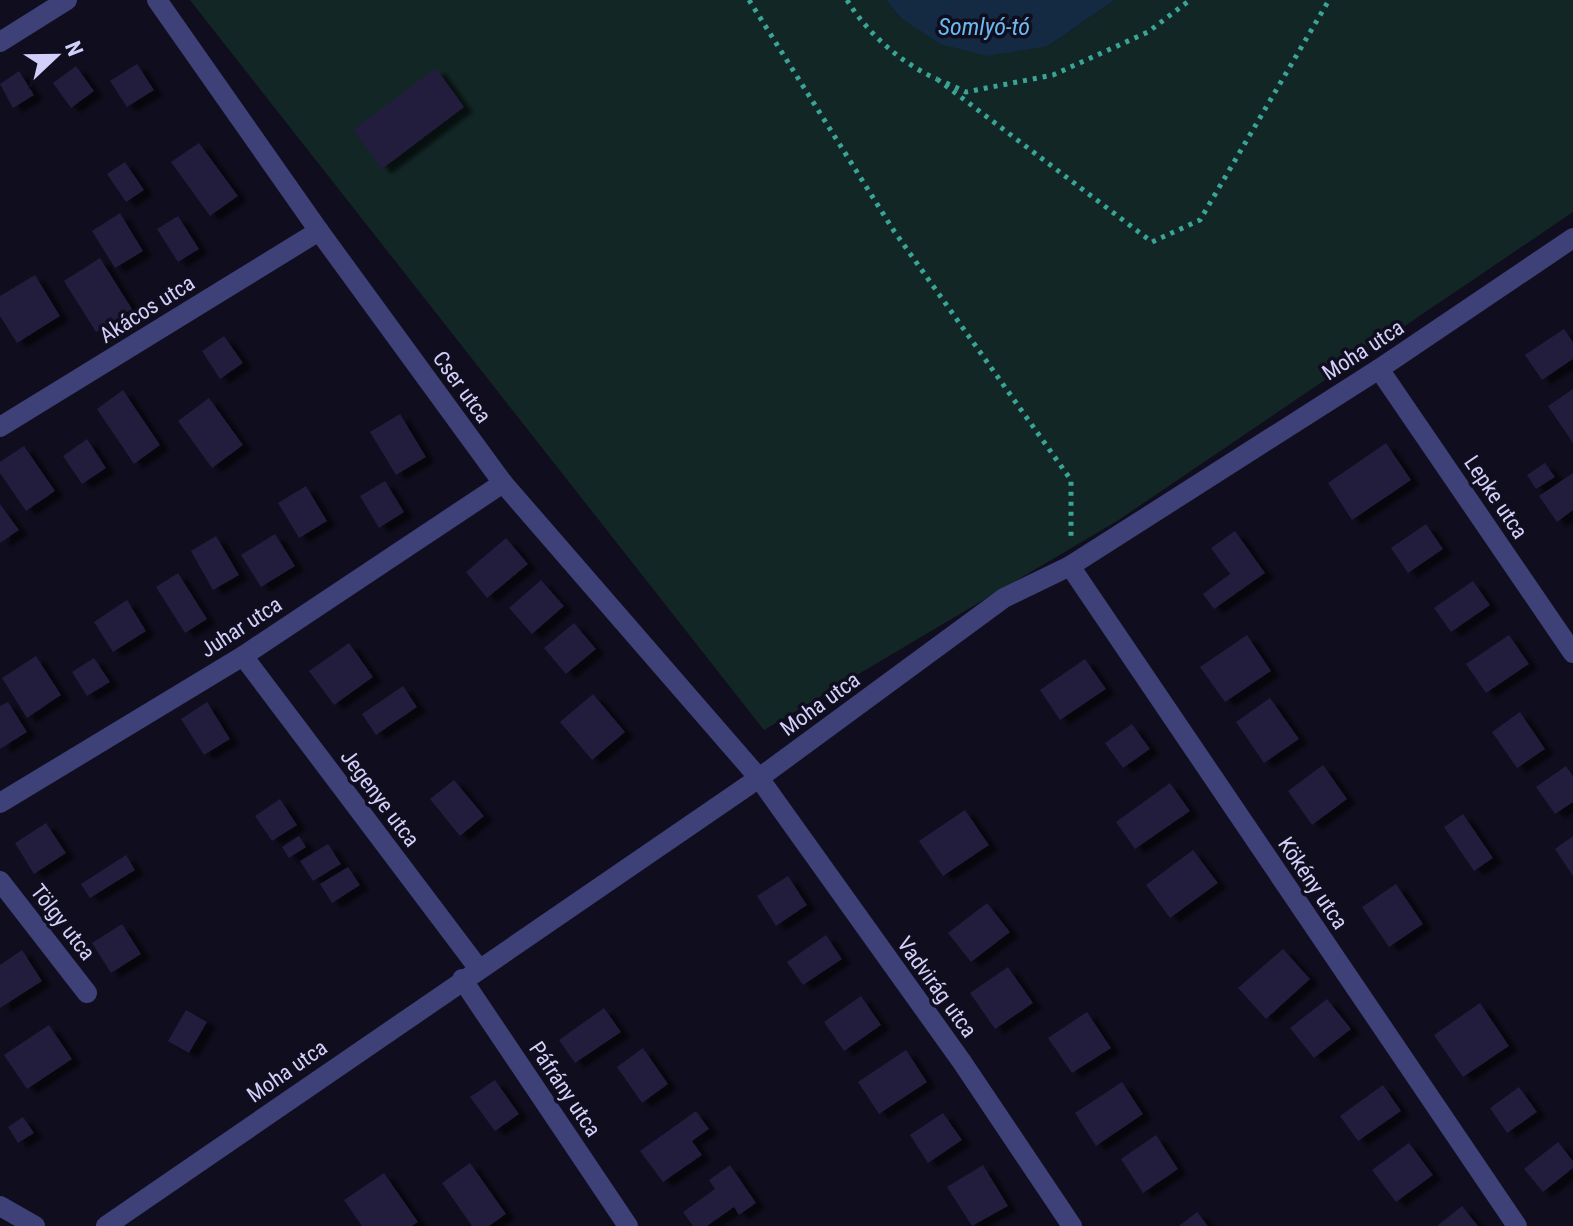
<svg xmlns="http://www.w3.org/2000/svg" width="1573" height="1226" viewBox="0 0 1573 1226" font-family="'Roboto Condensed',sans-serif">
  <defs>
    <filter id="shadow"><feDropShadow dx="9" dy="5" stdDeviation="2" flood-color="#0009"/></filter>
  </defs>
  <rect width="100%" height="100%" fill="#100e1e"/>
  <polygon fill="#122725" points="190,0 886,0 900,17 1048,46 1115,0 1573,0 1573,212 1117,521 764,730"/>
  <polygon fill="#142942" points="886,0 1115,0 1048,46 987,56 940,44 900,17"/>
  <g fill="#211d3d" filter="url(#shadow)">
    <polygon points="137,64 154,90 127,107 110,81"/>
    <polygon points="76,66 94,91 71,108 53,83"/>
    <polygon points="436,68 464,107 382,169 353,130"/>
    <polygon points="19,71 34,95 13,108 0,84"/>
    <polygon points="199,143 238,196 210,216 171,162"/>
    <polygon points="125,162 144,190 126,202 107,174"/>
    <polygon points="120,213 143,251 115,268 92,231"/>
    <polygon points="178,216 199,249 178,262 157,229"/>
    <polygon points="100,258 132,309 96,332 64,281"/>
    <polygon points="35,275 60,316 17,343 0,316 0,296"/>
    <polygon points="1564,329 1573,342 1573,359 1542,380 1525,355"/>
    <polygon points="224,336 243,363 220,379 202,351"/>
    <polygon points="1573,389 1573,443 1548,406"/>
    <polygon points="123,390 160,445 134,464 97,409"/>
    <polygon points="209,398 243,445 212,468 178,421"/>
    <polygon points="400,414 426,457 396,475 370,432"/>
    <polygon points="87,439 106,468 82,484 63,456"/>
    <polygon points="1386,443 1411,480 1352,520 1328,483"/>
    <polygon points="24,446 55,491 26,511 0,473 0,462"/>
    <polygon points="1545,463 1555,477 1536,489 1527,475"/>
    <polygon points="1573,473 1573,510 1557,522 1539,496"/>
    <polygon points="385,481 404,512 379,528 360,496"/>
    <polygon points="306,486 327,521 299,538 278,503"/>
    <polygon points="0,504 19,530 0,543"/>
    <polygon points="1426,524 1443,549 1408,573 1391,548"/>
    <polygon points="1235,531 1265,573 1214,609 1203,594 1230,574 1211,548"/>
    <polygon points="275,534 295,566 261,587 241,555"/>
    <polygon points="216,536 239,575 213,590 191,551"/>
    <polygon points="506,538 528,564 487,598 466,572"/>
    <polygon points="178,573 207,619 185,633 156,587"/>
    <polygon points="541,580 564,606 532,634 509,608"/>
    <polygon points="1473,581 1490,605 1451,632 1434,608"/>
    <polygon points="127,600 146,631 113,652 94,622"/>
    <polygon points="574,623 596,649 566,674 544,648"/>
    <polygon points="1247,635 1271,671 1225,702 1200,667"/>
    <polygon points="1509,635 1529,664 1486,693 1466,664"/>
    <polygon points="349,643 373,677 334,705 309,671"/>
    <polygon points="36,656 61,695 27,718 2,678"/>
    <polygon points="94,658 110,682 87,696 72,672"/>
    <polygon points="1085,659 1106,689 1060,720 1040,690"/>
    <polygon points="403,686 417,707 376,735 362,714"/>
    <polygon points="593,694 625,732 592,760 560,722"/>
    <polygon points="1270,698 1299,739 1264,763 1236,722"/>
    <polygon points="8,702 27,732 0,749 0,706"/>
    <polygon points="207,702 230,739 204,755 181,719"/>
    <polygon points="1520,712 1545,749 1517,768 1492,732"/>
    <polygon points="1132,724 1150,749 1123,768 1105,743"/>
    <polygon points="1323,765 1347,799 1312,825 1288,791"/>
    <polygon points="1566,766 1573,776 1573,802 1555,814 1536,787"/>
    <polygon points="454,780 484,816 460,836 430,799"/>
    <polygon points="1170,783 1190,811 1135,849 1116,822"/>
    <polygon points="280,799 297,825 272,841 255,816"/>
    <polygon points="965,810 989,845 943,876 919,841"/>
    <polygon points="1463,814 1493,858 1474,871 1444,827"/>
    <polygon points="46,823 66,853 34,874 15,843"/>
    <polygon points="299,836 306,847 289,858 282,847"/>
    <polygon points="1573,836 1573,876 1555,849"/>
    <polygon points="328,844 341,864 313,881 300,861"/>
    <polygon points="1193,850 1218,883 1170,918 1146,885"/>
    <polygon points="126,855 135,870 90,898 81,884"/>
    <polygon points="348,867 360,885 332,903 320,884"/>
    <polygon points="788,876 807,905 776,926 757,896"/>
    <polygon points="1396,884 1423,924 1389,947 1362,907"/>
    <polygon points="987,903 1010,932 971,962 948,933"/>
    <polygon points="122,924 141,954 111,973 92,943"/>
    <polygon points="826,935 842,959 803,985 787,962"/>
    <polygon points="1283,949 1310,979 1266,1019 1238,988"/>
    <polygon points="22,950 42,981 0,1008 0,965"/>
    <polygon points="1008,967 1033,1003 995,1029 970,993"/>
    <polygon points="861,996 881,1025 844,1051 824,1022"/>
    <polygon points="1327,999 1351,1029 1314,1058 1290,1028"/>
    <polygon points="1480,1003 1509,1046 1463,1077 1434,1035"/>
    <polygon points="604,1008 621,1032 575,1063 559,1040"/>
    <polygon points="186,1010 207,1022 189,1053 168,1041"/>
    <polygon points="1087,1012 1111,1048 1072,1073 1048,1038"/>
    <polygon points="49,1025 72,1059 27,1089 4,1055"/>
    <polygon points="643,1048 668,1084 642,1103 617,1067"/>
    <polygon points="906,1050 927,1082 879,1114 858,1082"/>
    <polygon points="495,1080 519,1114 495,1131 470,1097"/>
    <polygon points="1122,1082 1143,1114 1096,1146 1075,1113"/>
    <polygon points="1383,1085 1401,1111 1358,1141 1340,1116"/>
    <polygon points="1519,1087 1537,1112 1507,1133 1490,1108"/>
    <polygon points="696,1111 709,1129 692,1141 702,1155 663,1182 640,1151"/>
    <polygon points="943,1113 962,1140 928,1163 910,1135"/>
    <polygon points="23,1117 34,1133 18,1143 8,1127"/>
    <polygon points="1156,1135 1178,1169 1143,1193 1121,1159"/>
    <polygon points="1558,1142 1573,1161 1573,1168 1543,1192 1524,1169"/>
    <polygon points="1409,1143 1433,1175 1396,1202 1372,1170"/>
    <polygon points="470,1163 506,1214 489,1226 472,1226 442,1183"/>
    <polygon points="730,1165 756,1203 739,1215 734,1207 707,1226 693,1226 683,1212 715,1189 709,1180"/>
    <polygon points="983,1165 1008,1206 972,1226 947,1187"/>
    <polygon points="384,1173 418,1222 412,1226 362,1226 344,1200"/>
    <polygon points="1462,1206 1478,1226 1437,1226"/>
    <polygon points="1197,1212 1208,1226 1179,1226"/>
  </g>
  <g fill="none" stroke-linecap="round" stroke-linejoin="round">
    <g stroke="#3aa497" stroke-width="5" stroke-dasharray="4 6" stroke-linecap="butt">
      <polyline points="749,0 894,231 1071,480 1071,537"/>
      <path d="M847 0C867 33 902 64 937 79"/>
      <polyline points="937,79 1152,242 1200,220 1329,0"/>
      <polyline points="946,83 966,92 1053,75 1148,32 1190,0"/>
    </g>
    <g stroke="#3e4078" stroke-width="20">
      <polyline points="157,0 319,231 503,483 759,778 962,1062 1072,1226"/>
      <polyline points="0,42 67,0"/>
      <polyline points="1379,369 1573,653"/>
      <polyline points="0,427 319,231"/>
      <polyline points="1070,566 1517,1226"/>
      <polyline points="243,656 479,969"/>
      <polyline points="0,803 243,656 503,483"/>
      <polyline points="0,881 87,993"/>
      <polyline points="462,979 628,1226"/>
      <polyline points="0,1206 35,1226"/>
      <polyline points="106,1226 759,778 1004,598 1070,566 1379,369 1573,238"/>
    </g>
  </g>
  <g text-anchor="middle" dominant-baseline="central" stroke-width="7" stroke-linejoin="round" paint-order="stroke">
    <g font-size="22" fill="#d2d0fa" stroke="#100e1e">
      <text transform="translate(147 309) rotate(-32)">Akácos utca</text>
      <text transform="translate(1363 350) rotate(-33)">Moha utca</text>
      <text transform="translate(462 387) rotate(54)">Cser utca</text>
      <text transform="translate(1496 497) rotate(56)">Lepke utca</text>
      <text transform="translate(241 627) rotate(-33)">Juhar utca</text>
      <text transform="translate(820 704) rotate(-36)">Moha utca</text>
      <text transform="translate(380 798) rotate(53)">Jegenye utca</text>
      <text transform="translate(1313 883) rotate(56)">Kökény utca</text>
      <text transform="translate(63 922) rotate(52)">Tölgy utca</text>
      <text transform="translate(937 987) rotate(54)">Vadvirág utca</text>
      <text transform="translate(287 1071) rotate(-35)">Moha utca</text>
      <text transform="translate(565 1089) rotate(56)">Páfrány utca</text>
    </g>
    <g font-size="24" font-style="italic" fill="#6abaef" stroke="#100e1e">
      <text x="984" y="27">Somlyó-tó</text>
    </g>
  </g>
  <g transform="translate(56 56) rotate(68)" stroke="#100e1e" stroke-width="6" paint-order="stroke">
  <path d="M0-6L14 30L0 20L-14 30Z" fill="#d2d0fa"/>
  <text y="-12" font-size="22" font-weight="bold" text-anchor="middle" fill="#d2d0fa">N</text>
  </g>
</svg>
